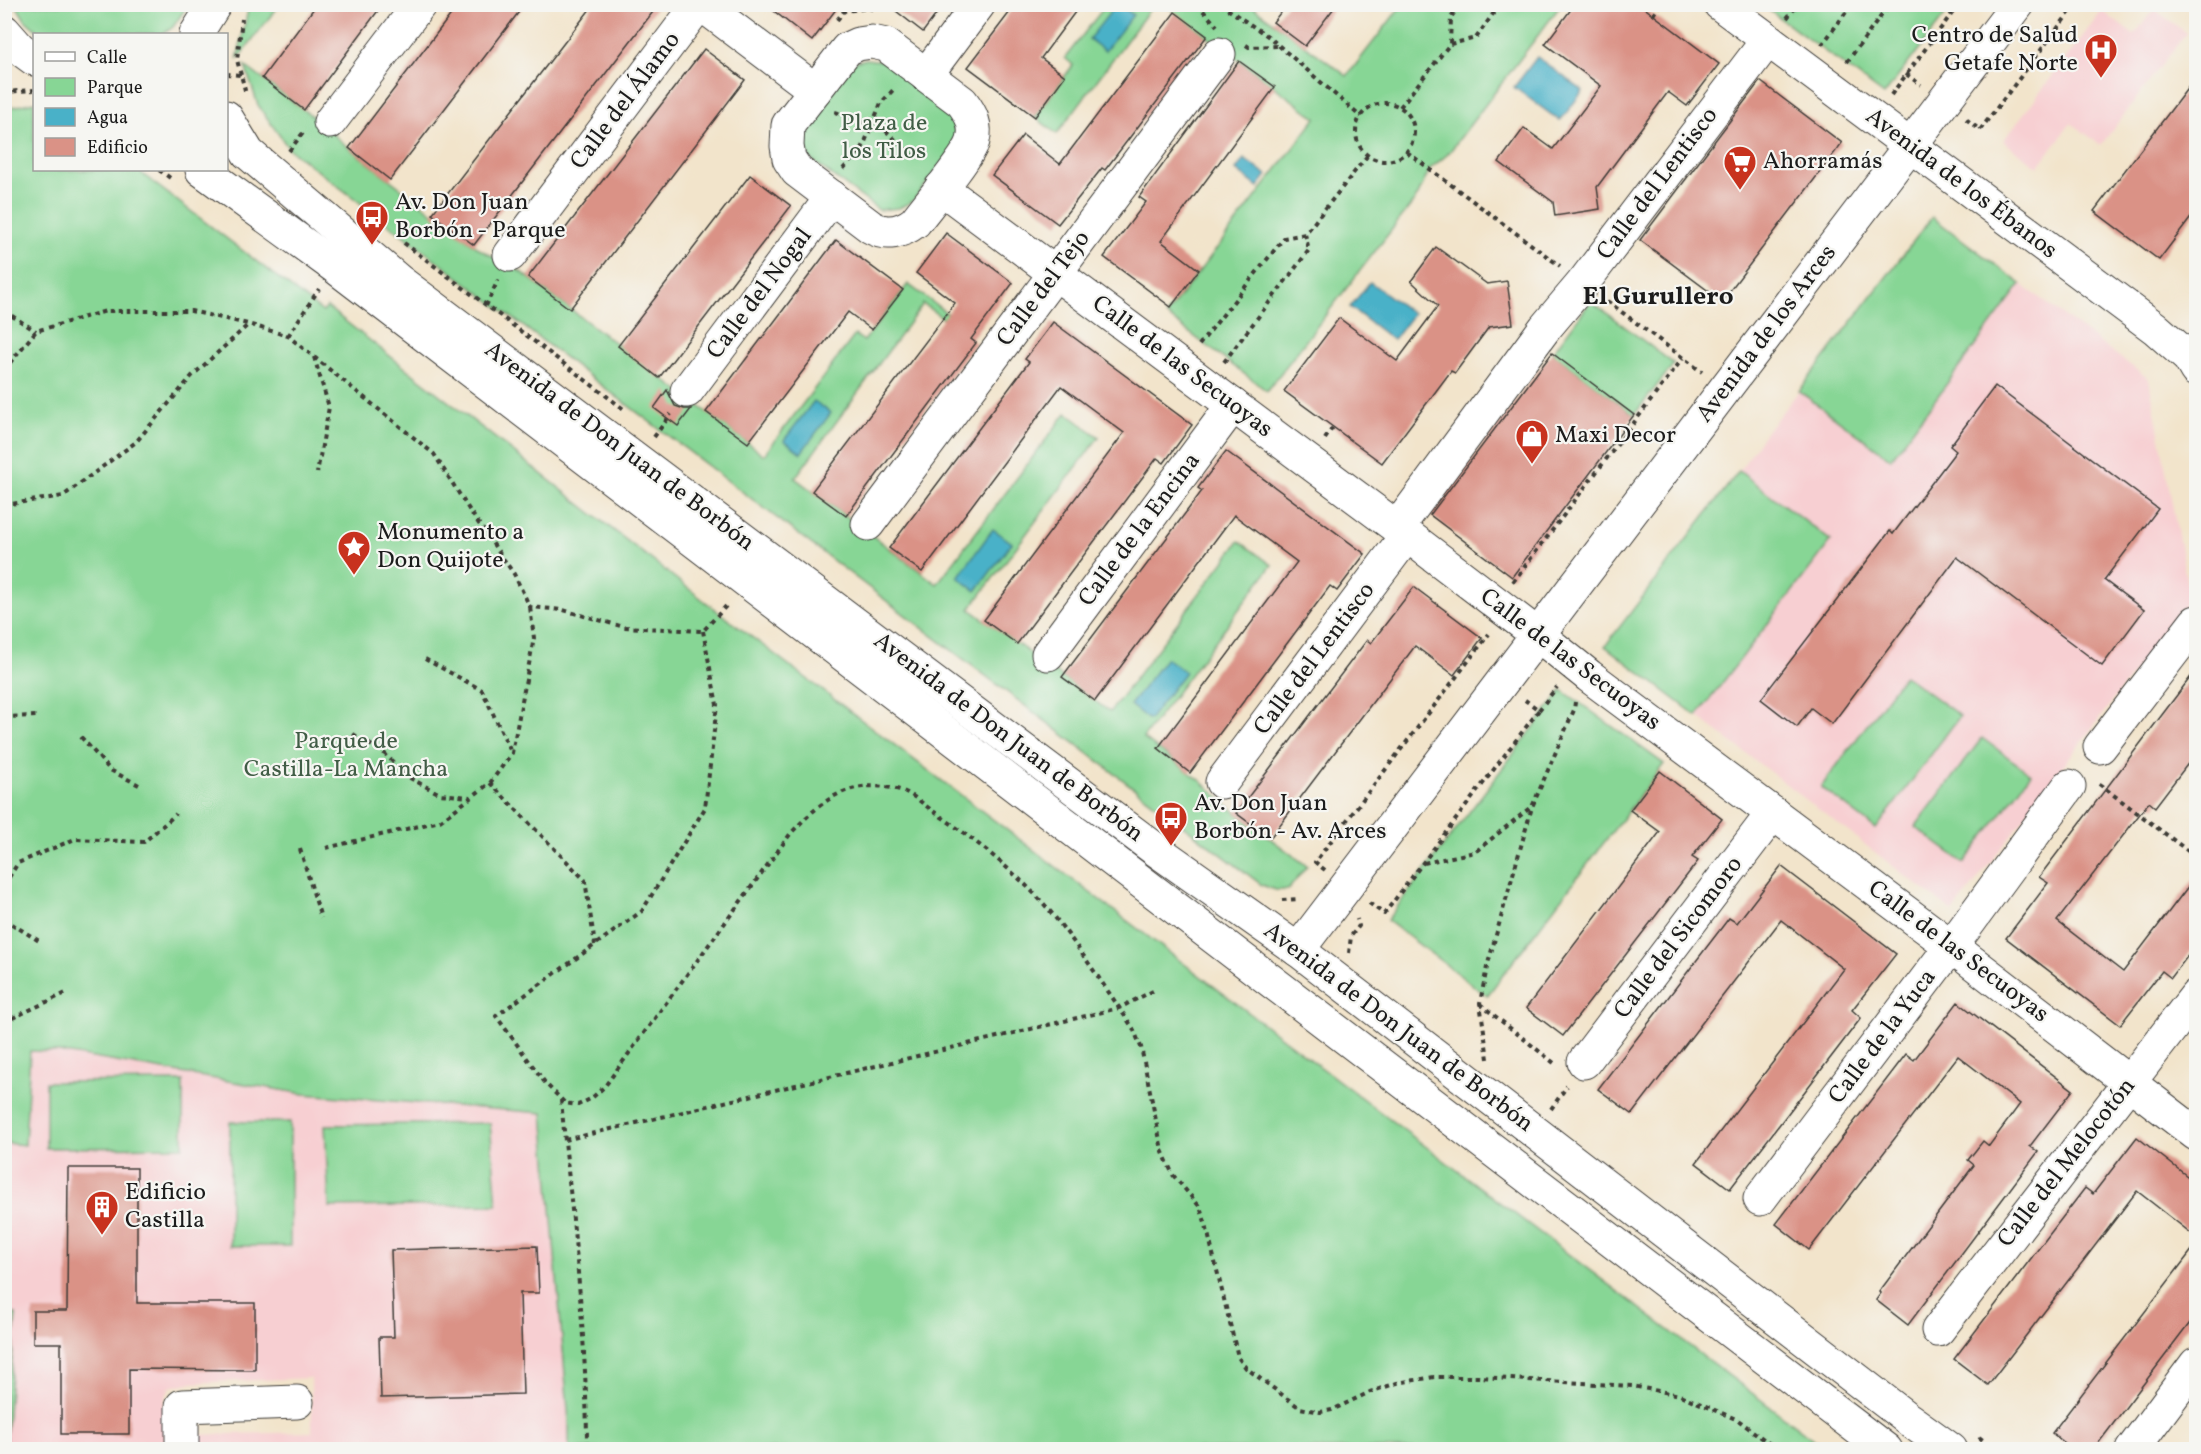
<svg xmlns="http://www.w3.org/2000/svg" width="2201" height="1454" viewBox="0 0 2201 1454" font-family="Vollkorn,serif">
  <rect width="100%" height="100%" fill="#f6f6f2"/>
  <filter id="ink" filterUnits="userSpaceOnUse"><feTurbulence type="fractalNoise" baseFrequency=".0167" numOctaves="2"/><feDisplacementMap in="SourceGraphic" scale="12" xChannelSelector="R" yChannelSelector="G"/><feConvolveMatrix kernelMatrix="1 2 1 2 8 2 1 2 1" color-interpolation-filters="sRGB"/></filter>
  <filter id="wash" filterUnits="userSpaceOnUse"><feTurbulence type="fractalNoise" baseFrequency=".008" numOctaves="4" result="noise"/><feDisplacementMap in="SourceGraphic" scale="24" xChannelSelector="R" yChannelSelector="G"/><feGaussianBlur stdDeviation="1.35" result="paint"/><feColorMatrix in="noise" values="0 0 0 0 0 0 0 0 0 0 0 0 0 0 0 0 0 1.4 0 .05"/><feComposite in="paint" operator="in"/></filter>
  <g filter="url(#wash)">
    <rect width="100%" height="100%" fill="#f2e4cb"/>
    <g fill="#f7cfd2">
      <polygon points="2154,9 2186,33 2101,145 2071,123 2038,167 2003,141 2102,11 2134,35"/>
      <polygon points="2021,284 2149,379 2188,589 2185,605 1953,912 1697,716 1831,541 1739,471 1766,432 1799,391 1891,459"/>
      <polygon points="29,1051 58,1052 304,1094 543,1113 569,1422 569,1449 193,1449 193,1435 312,1432 311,1378 188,1383 170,1387 164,1401 165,1449 5,1449 4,1143 25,1144"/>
    </g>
    <g fill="#87d695" stroke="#527958" stroke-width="1.5">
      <polygon points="16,5 188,5 173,27 163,34 41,34 25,20"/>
      <polygon points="249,5 279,5 237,60"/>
      <polygon points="1106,5 1153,5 1057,134 1035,117 1073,65 1065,58"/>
      <polygon points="1165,5 1250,5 1347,76 1402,5 1561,5 1448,154 1430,169 1417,197 1267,391 1166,315 1316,118"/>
      <polygon points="1762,5 1953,5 1884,95"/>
      <polygon points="866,59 882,61 951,111 958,125 957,144 913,201 899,208 879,210 810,159 804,143 804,130 854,62"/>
      <polygon points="245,66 311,115 349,148 481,250 521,272 764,455 855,335 864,341 908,284 952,317 948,322 923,304 795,478 937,584 1066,413 1099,437 970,609 1110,712 1239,541 1272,565 1143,738 1200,780 1236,813 1307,866 1288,890 1275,890 1262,885 289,149 258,105"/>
      <polygon points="34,102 34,170 137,170 323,312 327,307 716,610 1826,1449 569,1449 569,1422 543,1113 304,1094 58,1052 30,1051 25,1145 5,1143 4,109"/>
      <polygon points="1932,217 2021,284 1891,459 1799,391"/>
      <polygon points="1591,301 1674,364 1634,415 1552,353"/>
      <polygon points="1739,471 1831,541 1697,716 1605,646"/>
      <polygon points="1904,675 1960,716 1876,829 1821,787"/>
      <polygon points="1562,690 1664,764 1487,996 1387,920"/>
      <polygon points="1982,738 2031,774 1964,863 1915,827"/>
      <polygon points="183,1081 183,1147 46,1148 46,1082"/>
      <rect x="230" y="1122" width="60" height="124"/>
      <polygon points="490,1123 497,1205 329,1207 325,1125"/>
      <polygon points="5,1313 16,1314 5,1450 4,1449"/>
    </g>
    <g fill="#49b1c8" stroke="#326672" stroke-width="1.5">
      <polygon points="1116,5 1120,5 1133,15 1105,51 1089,39"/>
      <polygon points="1537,57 1583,91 1560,121 1514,87"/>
      <polygon points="1244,159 1267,175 1258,187 1236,170"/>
      <polygon points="1370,282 1413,314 1393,340 1350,307"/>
      <polygon points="814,401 831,413 801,453 784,440"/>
      <polygon points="993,529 1012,543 976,591 958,577"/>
      <polygon points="1166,658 1185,672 1149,720 1130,705"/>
    </g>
    <g id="blocks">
      <g fill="#da9286">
        <polygon points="317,4 383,4 304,110 262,78"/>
        <polygon points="459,4 525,4 390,180 349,148"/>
        <polygon points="594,4 659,4 474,245 432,214"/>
        <polygon points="765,4 840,4 812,41"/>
        <polygon points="887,4 944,4 923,32"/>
        <polygon points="1016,4 1081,4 1041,58 1065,76 1035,117 968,67"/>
        <polygon points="1287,4 1337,4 1305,46 1273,22"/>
        <polygon points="1575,4 1639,4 1719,64 1687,106 1668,92 1597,187 1600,209 1555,216 1553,202 1499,162 1524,128 1553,149 1601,86 1545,44"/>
        <polygon points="1175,12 1207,36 1105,170 1102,168 1058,224 992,175 1023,135 1060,164"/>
        <polygon points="704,49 745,80 570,309 528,277"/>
        <polygon points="1239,61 1275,87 1161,241 1199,270 1171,307 1104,257 1146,202 1139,197"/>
        <polygon points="2196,77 2196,211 2159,260 2094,211"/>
        <polygon points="1760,81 1842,143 1722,301 1640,240"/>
        <polygon points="750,175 791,206 659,378 618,346"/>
        <polygon points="946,233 1013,283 971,339 976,343 846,516 812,491 955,303 916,273"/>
        <polygon points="836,240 903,290 872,330 848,312 748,443 706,412"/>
        <polygon points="1436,247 1487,284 1507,281 1513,324 1489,327 1455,373 1451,371 1382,463 1284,391 1339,318 1397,361 1438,306 1411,281"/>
        <polygon points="1053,322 1192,425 1164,463 1157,458 1017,644 984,620 1124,433 1061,386 922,572 889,548 1029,362 1025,359"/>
        <polygon points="1552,353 1634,415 1512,577 1430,515"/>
        <polygon points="1995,386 2158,509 2104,580 2144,610 2102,666 1957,557 1832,724 1811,708 1797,727 1761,699 1890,531 1893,534 1956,451 1950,446"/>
        <polygon points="667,390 675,406 684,409 691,409 678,426 654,408"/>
        <polygon points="1226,451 1365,554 1337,591 1330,586 1190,773 1158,748 1297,562 1234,515 1095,701 1062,677 1202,491 1198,488"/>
        <polygon points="1414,587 1482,638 1454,675 1415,646 1270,838 1236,813 1367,640 1371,643"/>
        <polygon points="2196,670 2196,753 2155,807 2149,802 2057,921 2123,972 2196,876 2196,945 2171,978 2162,971 2120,1025 2006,938 2048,883 2039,877"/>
        <polygon points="1660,771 1722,819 1692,857 1698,861 1563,1036 1526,1008 1660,832 1630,810"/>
        <polygon points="1781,866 1896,954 1852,1010 1861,1018 1730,1189 1696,1163 1844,969 1781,920 1632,1114 1598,1089 1729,918 1737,923"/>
        <polygon points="1958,1002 2073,1090 2030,1146 2038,1152 1908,1325 1876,1300 1881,1293 1879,1292 1974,1165 1968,1160 1983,1141 1989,1146 2020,1104 1958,1056 1809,1250 1776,1224 1906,1054 1914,1060"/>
        <polygon points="2137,1137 2196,1183 2196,1237 2137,1191 1988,1385 1954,1359 2085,1188 2093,1194"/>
        <polygon points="68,1168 137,1168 137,1303 255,1303 255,1370 129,1369 129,1434 61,1434 61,1343 33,1343 33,1311 67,1311"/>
        <polygon points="2196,1245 2196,1315 2094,1449 2073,1449 2052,1433"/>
        <polygon points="537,1246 539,1293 520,1293 523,1394 381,1398 379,1337 394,1337 391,1250"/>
      </g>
    </g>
  </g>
  <g filter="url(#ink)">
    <use href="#blocks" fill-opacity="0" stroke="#3c3a36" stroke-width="1.5"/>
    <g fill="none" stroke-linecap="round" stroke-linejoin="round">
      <g stroke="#3c3a36" stroke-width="35">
        <g id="minor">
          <polyline points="701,4 815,90"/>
          <polyline points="1720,4 2155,328 2189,358 2196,370"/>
          <polyline points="4,31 19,48 34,59"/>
          <polyline points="196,34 215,4"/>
          <path d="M872 42 886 45 962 102C971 114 977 125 973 141 969 156 927 206 915 222 902 232 886 236 871 227L797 171 789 159 787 146 788 125 847 49 858 44Z"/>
          <polyline points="926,75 979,4"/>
          <polyline points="226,117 248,153 400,282 1155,849 1298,950 1908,1419 1951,1450"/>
          <polyline points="330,122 420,4"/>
          <polyline points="202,170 334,266 1886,1450"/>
          <polyline points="941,188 1407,535 1538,635 1589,676 1951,946 2196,1134"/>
          <polyline points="510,255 699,4"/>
          <polyline points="687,391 832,197"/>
          <polyline points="868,524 1219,54"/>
          <polyline points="1397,528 1545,328 1583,283 1767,41"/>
          <polyline points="1048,654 1233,405"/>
          <polyline points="2100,747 2196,622"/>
          <polyline points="1222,782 1407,535"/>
          <polyline points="1298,950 2018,4"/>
          <polyline points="1584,1062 1773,813"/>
          <polyline points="1760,1199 1965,928 2069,786"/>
          <polyline points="1938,1330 2196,996"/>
          <polyline points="182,1450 182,1406 297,1402"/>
          <polyline points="2132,1450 2196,1364"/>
        </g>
      </g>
      <g stroke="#3c3a36" stroke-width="4" stroke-dasharray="4.5 4.5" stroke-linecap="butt">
        <polyline points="1197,4 1217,26"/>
        <polyline points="1220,4 1269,37 1361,117"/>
        <polyline points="1653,15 1660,4"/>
        <polyline points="1787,18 1798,4"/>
        <polyline points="837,20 844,11 870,8 874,11"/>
        <polyline points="1450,44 1476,38 1500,4"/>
        <polyline points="1246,45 1249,47 1277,46"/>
        <polyline points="1822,45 1852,4"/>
        <polyline points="1847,62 1890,4"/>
        <polyline points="226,74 241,75 246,94"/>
        <polyline points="1906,74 1921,85"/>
        <polyline points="241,75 237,60 242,19"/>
        <polyline points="4,92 34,90"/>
        <polyline points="1891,95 1959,4"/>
        <circle cx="1385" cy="132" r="29"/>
        <polyline points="1400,107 1450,44 1451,17 1461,4"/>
        <polyline points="835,112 866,123 873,124 886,131 911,154 928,159"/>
        <polyline points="1966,119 1980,130 2076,4"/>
        <polyline points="289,151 303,133"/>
        <polyline points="1407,152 1560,266"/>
        <polyline points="843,169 862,149 881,103 895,88"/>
        <polyline points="159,170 173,180"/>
        <polyline points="404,243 625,410"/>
        <polyline points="1607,301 1702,372"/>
        <polyline points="486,306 498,280"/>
        <polyline points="4,311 36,331"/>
        <polyline points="288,336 319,289"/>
        <polyline points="1199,345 1284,238 1305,234"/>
        <polyline points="314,357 329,407 317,473"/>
        <polyline points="1224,362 1309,250 1305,234 1368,155"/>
        <polyline points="4,370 36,331 106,311 191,311 248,324 288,336 434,454 470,511 514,574 530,607 563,610 624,627 703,631 728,604"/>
        <polyline points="654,437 671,414"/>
        <polyline points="1325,439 1333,427"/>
        <polyline points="4,505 63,496 136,442 192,376 248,325"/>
        <polyline points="1513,582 1683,358"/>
        <path d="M703 631 717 705 705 808 642 911 496 1016 546 1084 565 1103 578 1105 592 1098 605 1086 791 833C812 811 832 791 862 787 875 785 891 787 903 791 914 795 924 805 933 811 973 838 1024 878 1054 916 1082 952 1107 990 1133 1028L1141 1047 1162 1150 1173 1175 1200 1207 1206 1225 1238 1357 1246 1368 1300 1408 1320 1412 1332 1410 1370 1392 1397 1383 1434 1377H1478L1632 1386 1680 1395 1738 1420 1778 1450"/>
        <polyline points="425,659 482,690 511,752"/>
        <polyline points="1539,710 1557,687"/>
        <polyline points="4,717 36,716"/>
        <polyline points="353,734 385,754 408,777 440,794 470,797"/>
        <polyline points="81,737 110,770 141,786"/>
        <polyline points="490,783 585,880 595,945"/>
        <polyline points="2099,784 2196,857"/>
        <polyline points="326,848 440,821 490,783 512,753 534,638 530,607"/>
        <polyline points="300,849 321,918"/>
        <polyline points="1424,863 1475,852 1531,807"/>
        <polyline points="1325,870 1315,862 1489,634"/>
        <polyline points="4,885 18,863 75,839 144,842 176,814"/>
        <polyline points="1282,900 1298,899"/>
        <polyline points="1369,903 1384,914 1539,710 1525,700"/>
        <polyline points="4,919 39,941"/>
        <polyline points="1349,953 1351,936 1359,926 1357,919"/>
        <polyline points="1480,1004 1554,1063"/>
        <polyline points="4,1022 66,993"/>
        <polyline points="1488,1059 1480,1003 1487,967 1532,807 1574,710 1575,702"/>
        <path d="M561 1100C572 1216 587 1332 587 1450"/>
        <polyline points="1551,1109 1567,1086"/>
        <polyline points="565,1140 1119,1008 1157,989"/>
        <polyline points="1979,1437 1995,1450"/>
      </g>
      <use href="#minor" stroke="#fff" stroke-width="33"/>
    </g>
  </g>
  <defs>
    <g id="hospital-pin" transform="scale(1.725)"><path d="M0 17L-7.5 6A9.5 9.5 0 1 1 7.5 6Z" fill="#c8321e" stroke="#f6f6f2"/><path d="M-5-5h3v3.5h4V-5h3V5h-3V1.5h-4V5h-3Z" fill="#fff"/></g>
    <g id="supermarket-pin" transform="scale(1.725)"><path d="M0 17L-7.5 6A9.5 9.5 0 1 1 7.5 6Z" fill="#c8321e" stroke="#f6f6f2"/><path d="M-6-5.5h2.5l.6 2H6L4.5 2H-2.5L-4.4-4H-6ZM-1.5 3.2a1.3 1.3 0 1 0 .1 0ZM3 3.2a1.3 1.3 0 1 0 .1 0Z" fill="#fff"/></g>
    <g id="bus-pin" transform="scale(1.725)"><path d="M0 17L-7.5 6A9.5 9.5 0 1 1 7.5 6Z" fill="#c8321e" stroke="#f6f6f2"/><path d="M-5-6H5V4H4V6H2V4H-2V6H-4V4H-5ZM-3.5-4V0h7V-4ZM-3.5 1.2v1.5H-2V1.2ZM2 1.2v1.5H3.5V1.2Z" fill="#fff"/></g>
    <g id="shop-pin" transform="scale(1.725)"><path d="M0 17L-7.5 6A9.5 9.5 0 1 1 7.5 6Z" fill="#c8321e" stroke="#f6f6f2"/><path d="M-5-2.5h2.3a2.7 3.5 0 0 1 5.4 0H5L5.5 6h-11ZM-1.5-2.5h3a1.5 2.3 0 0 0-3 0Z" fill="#fff"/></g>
    <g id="sight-pin" transform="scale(1.725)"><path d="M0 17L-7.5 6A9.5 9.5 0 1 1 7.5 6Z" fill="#c8321e" stroke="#f6f6f2"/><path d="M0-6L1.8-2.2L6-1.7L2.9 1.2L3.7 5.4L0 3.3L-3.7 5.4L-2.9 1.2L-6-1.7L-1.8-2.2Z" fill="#fff"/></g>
    <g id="building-pin" transform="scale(1.725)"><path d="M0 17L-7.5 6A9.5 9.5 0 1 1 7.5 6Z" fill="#c8321e" stroke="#f6f6f2"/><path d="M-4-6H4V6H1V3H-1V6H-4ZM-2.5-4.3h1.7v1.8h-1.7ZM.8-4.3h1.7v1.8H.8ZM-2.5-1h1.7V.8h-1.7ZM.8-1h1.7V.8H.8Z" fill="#fff"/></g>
  </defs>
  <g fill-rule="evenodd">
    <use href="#hospital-pin" x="2101" y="50"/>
    <use href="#supermarket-pin" x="1740" y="162"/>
    <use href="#bus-pin" x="372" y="217"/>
    <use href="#shop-pin" x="1532" y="436"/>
    <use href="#sight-pin" x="354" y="547"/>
    <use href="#bus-pin" x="1171" y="818"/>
    <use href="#building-pin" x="102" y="1207"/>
  </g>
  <g text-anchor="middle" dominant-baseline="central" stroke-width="4.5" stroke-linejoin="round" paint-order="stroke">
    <g font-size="24" fill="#1c1c1c" stroke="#f6f6f2" text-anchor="start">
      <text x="2078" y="36" text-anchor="end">Centro de Salud<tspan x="2078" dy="28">Getafe Norte</tspan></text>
      <text x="1763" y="162">Ahorramás</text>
      <text x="395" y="203">Av. Don Juan<tspan x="395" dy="28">Borbón - Parque</tspan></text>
      <text x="1555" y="436">Maxi Decor</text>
      <text x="377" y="533">Monumento a<tspan x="377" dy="28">Don Quijote</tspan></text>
      <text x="1194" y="804">Av. Don Juan<tspan x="1194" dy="28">Borbón - Av. Arces</tspan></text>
      <text x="125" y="1193">Edificio<tspan x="125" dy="28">Castilla</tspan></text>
    </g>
    <g font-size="24" fill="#1c1c1c" stroke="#f6f6f2">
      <text transform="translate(626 101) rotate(-53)">Calle del Álamo</text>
      <text transform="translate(1658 184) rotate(-53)">Calle del Lentisco</text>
      <text transform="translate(1961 184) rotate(37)">Avenida de los Ébanos</text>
      <text transform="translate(1044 289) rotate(-53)">Calle del Tejo</text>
      <text transform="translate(760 294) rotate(-53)">Calle del Nogal</text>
      <text transform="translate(1767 334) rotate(-53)">Avenida de los Arces</text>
      <text transform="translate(1182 367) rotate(37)">Calle de las Secuoyas</text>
      <text transform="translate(619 447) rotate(37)">Avenida de Don Juan de Borbón</text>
      <text transform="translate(1140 530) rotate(-53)">Calle de la Encina</text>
      <text transform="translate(1315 659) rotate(-53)">Calle del Lentisco</text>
      <text transform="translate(1570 660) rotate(37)">Calle de las Secuoyas</text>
      <text transform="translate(1008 738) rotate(37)">Avenida de Don Juan de Borbón</text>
      <text transform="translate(1679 938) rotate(-53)">Calle del Sicomoro</text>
      <text transform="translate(1958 952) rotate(37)">Calle de las Secuoyas</text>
      <text transform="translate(1398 1028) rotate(37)">Avenida de Don Juan de Borbón</text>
      <text transform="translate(1883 1037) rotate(-53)">Calle de la Yuca</text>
      <text transform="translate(2067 1163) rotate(-52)">Calle del Melocotón</text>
    </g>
    <g font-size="24" fill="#415d46" stroke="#f6f6f2">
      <text x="884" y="124">Plaza de<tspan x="884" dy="28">los Tilos</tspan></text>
      <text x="346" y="742">Parque de<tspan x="346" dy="28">Castilla-La Mancha</tspan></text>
    </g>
    <g font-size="26" font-weight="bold" fill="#1c1c1c" stroke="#f6f6f2">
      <text x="1658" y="297">El Gurullero</text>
    </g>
  </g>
  <rect width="2201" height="1454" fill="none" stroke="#f6f6f2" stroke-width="24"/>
  <rect x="33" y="33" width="195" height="138" fill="#f6f6f2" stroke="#9f9f9c" stroke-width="1.5"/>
  <rect x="45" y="52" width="30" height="9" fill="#ffffff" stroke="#9f9f9c" stroke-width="1.5"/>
  <text x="87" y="63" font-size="18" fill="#1c1c1c">Calle</text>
  <rect x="45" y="78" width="30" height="18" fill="#87d695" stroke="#9f9f9c" stroke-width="1.5"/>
  <text x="87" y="93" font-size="18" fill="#1c1c1c">Parque</text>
  <rect x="45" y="108" width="30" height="18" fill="#49b1c8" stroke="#9f9f9c" stroke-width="1.5"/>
  <text x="87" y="123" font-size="18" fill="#1c1c1c">Agua</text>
  <rect x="45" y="138" width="30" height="18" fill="#da9286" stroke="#9f9f9c" stroke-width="1.5"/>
  <text x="87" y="153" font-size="18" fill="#1c1c1c">Edificio</text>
</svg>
